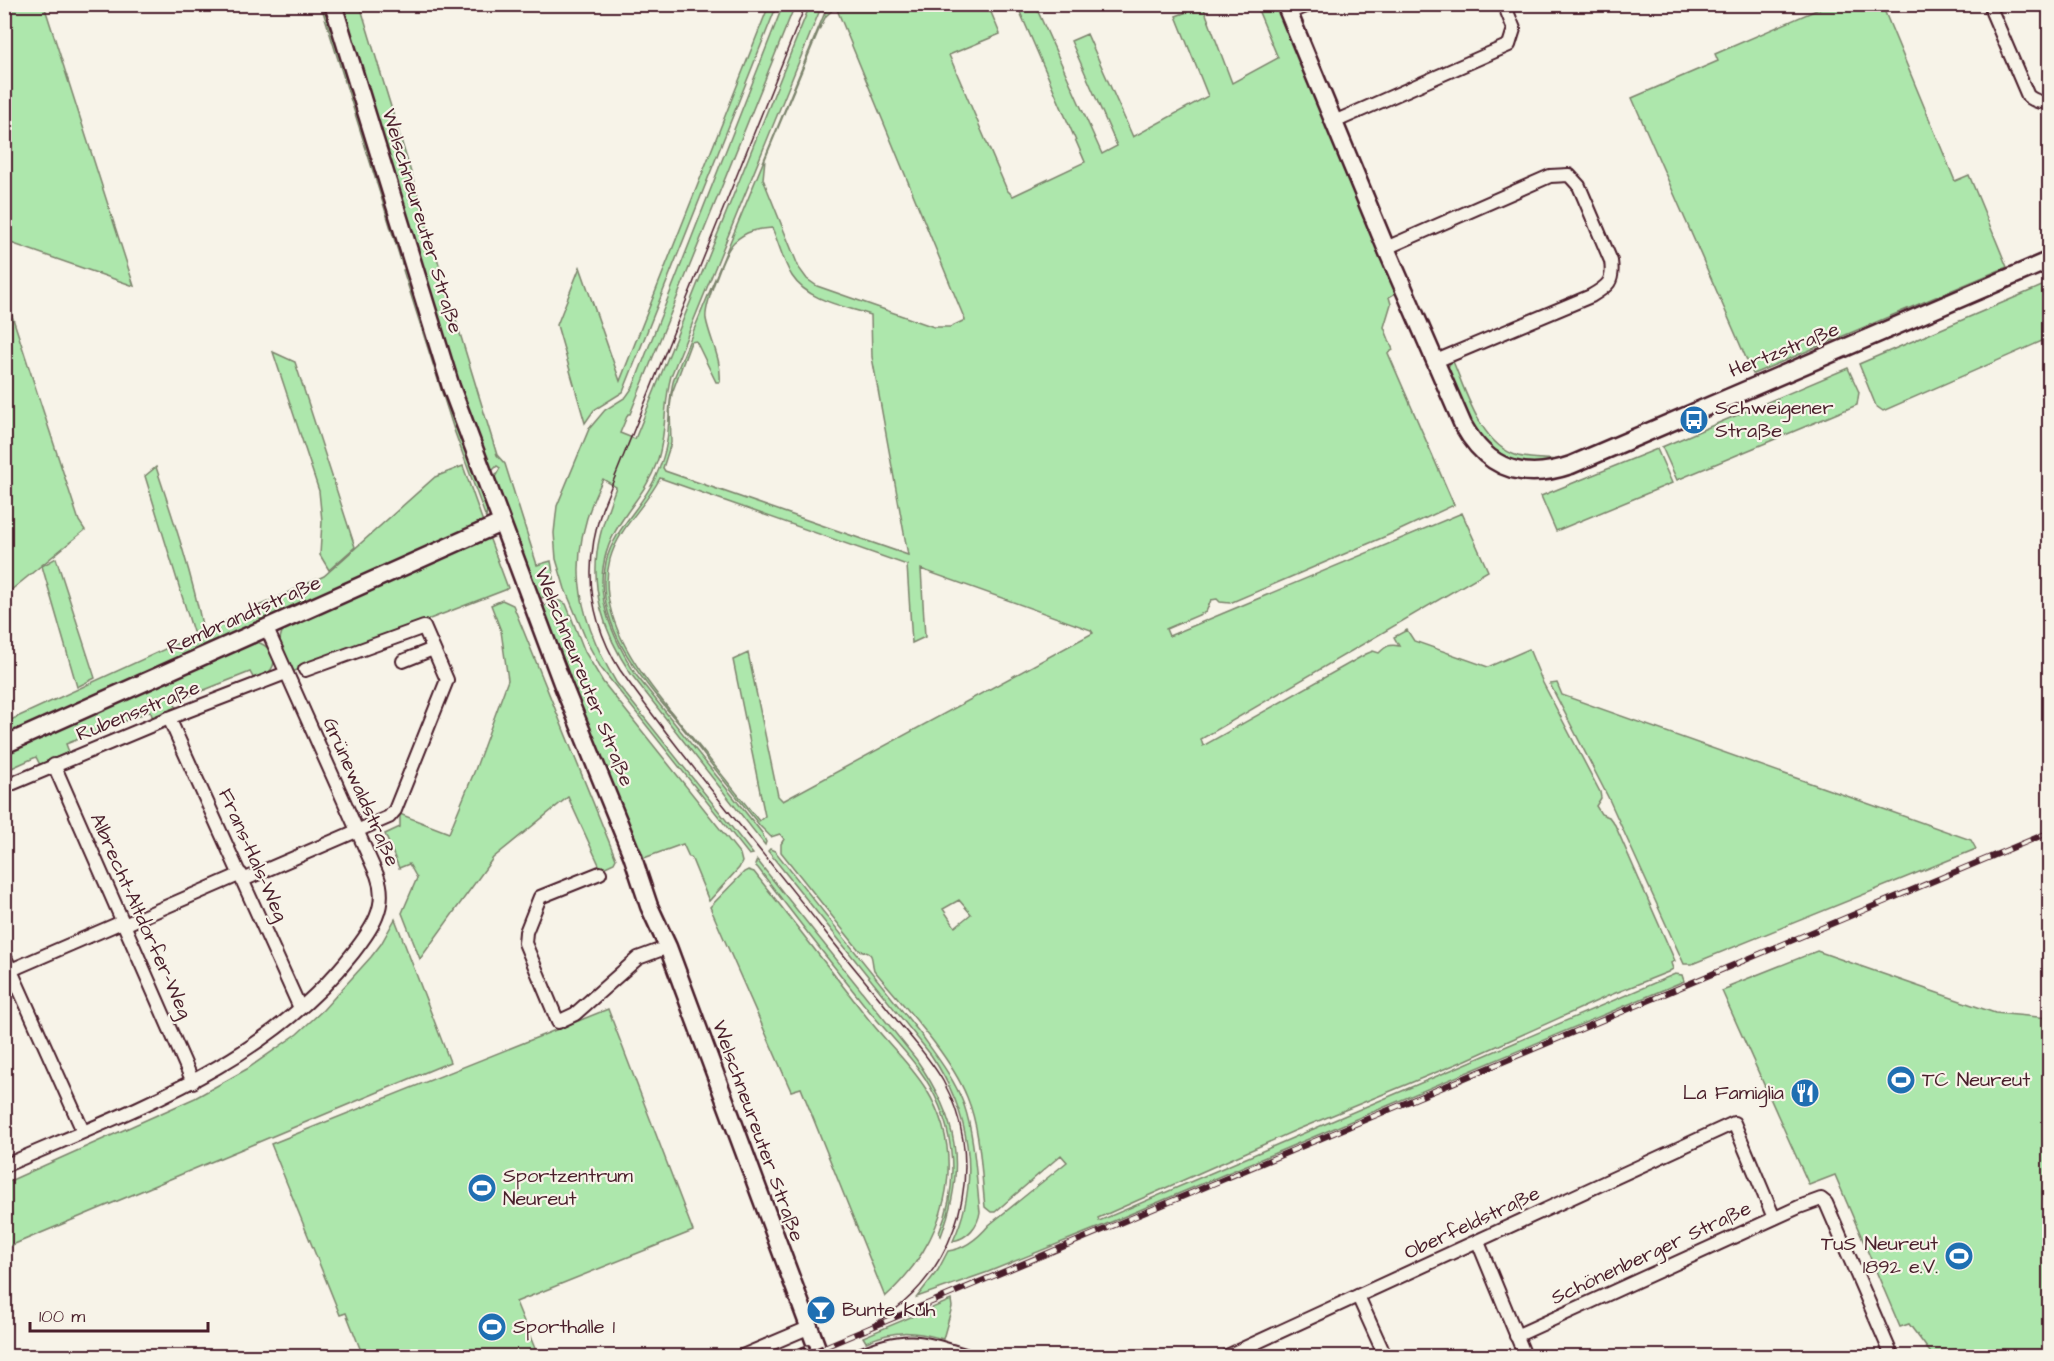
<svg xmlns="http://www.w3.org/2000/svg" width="2054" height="1361" viewBox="0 0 2054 1361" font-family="'Architects Daughter',sans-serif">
  <rect width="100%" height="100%" fill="#f7f3e8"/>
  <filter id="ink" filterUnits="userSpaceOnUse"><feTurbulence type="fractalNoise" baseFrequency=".0167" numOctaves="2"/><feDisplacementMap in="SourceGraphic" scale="12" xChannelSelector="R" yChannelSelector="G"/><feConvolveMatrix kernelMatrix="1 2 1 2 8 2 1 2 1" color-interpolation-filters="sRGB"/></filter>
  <g filter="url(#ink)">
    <g fill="#ade7ac" stroke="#7c836c" stroke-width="1.5" fill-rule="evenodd">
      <polygon points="5,4 44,5 134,286 5,241"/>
      <polygon points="321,5 326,5 406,263 402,264"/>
      <path d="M340 5H360L497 455 505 464 537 565 551 561C554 576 557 595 538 599L494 479 500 468 497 466 491 472 456 376Z"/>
      <polygon points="769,5 777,5 623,392 594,410 585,423 557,325 580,267 620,381"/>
      <path d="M783 5H795L630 414H628L620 433 635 439 810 5H822L671 376C663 405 667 434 657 462 648 488 633 502 619 525 586 578 606 627 636 675L762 833 766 842 765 845 631 674C604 634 588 586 600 536 604 520 610 503 616 487L603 479C565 553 574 612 616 682L753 854 749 855 601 668 588 644 565 589 556 559 554 533 557 506 589 429 605 410 626 397 633 387Z"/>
      <path d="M828 5H988L1000 34 949 55 1007 190 1013 196 1085 162 1017 5H1035L1102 154 1117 146 1071 41 1087 34 1133 137 1208 96 1176 16 1203 6 1232 83 1278 58 1256 5H1277L1398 290 1396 293 1389 297 1391 304 1384 327 1393 350 1388 353 1454 505 1398 531 1230 603 1220 602 1217 599 1211 600 1206 612 1166 629 1169 636 1462 513 1488 571 1201 739 1203 746 1366 654 1373 651 1379 653C1386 646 1389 644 1399 646L1394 637 1407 630 1414 641 1488 667 1529 649 1543 683 1600 792 1601 798 1596 806 1601 814 1609 817 1615 825 1675 961 1671 963 1673 969 1668 972 1608 996 1466 1060 1294 1131 1098 1218 1099 1221 1675 974 1682 975 1684 981 1097 1228 988 1272 917 1297 938 1270 948 1251C965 1249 979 1237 989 1225L1067 1162 1061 1155 995 1212H991L985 1207C981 1172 981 1131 967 1097 950 1055 904 1006 874 970 870 956 876 954 859 950L781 852V844L784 839 780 834 771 837 760 826C737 797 713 767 690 737 651 689 592 630 606 562 614 528 643 507 656 476 661 465 665 453 667 441 670 419 668 399 674 378ZM836 7 965 320 950 327H934L817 286 807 279 799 268 763 179 765 159 818 32 826 16ZM772 228C779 243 783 262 792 276 808 301 844 306 871 315L872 357 908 555 665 471 663 468 671 443 670 407 672 393 691 342 696 341 716 382H720C722 359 710 340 706 319 704 306 725 250 734 242 746 231 757 229 772 228ZM660 478 907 565 912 643 925 637 921 569 1091 630 1093 633 783 801 778 796 748 653 733 660 765 816 759 821C736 792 713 764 690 735 653 689 593 624 610 559 619 527 646 506 660 478ZM959 900 971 914 955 927 943 909Z"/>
      <polygon points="1828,5 1882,5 1955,181 1969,175 2007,267 1753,374 1632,98 1718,61 1715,54"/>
      <polygon points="408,269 458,429 487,510 486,518 454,430 403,270"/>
      <polygon points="2049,283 2049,338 1883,411 1876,406 1859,364"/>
      <polygon points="5,294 79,521 85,530 5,595"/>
      <polygon points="273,352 295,362 355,547 329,570 320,555 322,521 319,491"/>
      <path d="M1452 359C1466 391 1480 445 1518 456 1531 459 1546 459 1559 460L1544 466 1514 464 1482 447 1446 372Z"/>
      <polygon points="1848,368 1859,392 1857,405 1677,480 1662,447"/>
      <polygon points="1657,449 1672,483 1556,531 1541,496"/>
      <polygon points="463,466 483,522 5,739 4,723 324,576 435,477"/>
      <path d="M156 467C174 521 192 574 203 630L194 635 145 476Z"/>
      <path d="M489 537 508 588 505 590 292 672C286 658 274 643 284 628Z"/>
      <polygon points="56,558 95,678 77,687 42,566"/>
      <polygon points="502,600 513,605 616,859 614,863 601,869 568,797 493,858 420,959 402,913 417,878 409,864 399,868 385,834 400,827 400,814 449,833 475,770 508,680 501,631 491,605"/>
      <polygon points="553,600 560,601 566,604 585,652 603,682 740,854 742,862 739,868 709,901 691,857 689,857 683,844 644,858 641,850 638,850 563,671 542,608"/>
      <path d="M251 642C263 641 269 648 274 658 275 672 265 675 254 679L250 672 174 702 177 709 153 718 150 711 66 744 69 752 40 765 36 757 5 771 4 753Z"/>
      <polygon points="1557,683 1562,695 1971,840 1976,849 1692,964 1684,964 1608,797 1550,684"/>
      <path d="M770 849 775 851 923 1037C938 1058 955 1080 964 1105 975 1137 976 1179 980 1212 978 1226 968 1238 953 1241 982 1178 969 1111 931 1055L768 851Z"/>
      <path d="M757 860 916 1059C958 1119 967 1166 941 1236L939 1233C962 1178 954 1117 918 1068 901 1045 880 1025 862 1002 827 958 792 913 758 868L755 865Z"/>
      <path d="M748 870 754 872C792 920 829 968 866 1016 885 1041 909 1062 926 1089 970 1161 944 1244 885 1297L801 1088 791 1091 710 907 744 872Z"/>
      <polygon points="395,919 450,1062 5,1248 5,1183 195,1098 247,1069 297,1034 323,1010 371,957 381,944"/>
      <polygon points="1817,951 1995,1013 2049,1018 2049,1356 1933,1356 1909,1324 1900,1327 1835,1175 1809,1185 1722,991 1730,988 1729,986"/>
      <polygon points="608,1009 693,1231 516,1302 538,1356 363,1356 346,1313 340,1315 271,1144"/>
      <path d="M951 1300 952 1307 943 1339C913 1331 895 1329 866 1342L863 1337Z"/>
    </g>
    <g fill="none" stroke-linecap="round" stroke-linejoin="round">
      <g stroke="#4a1f2b" stroke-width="16">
        <g id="street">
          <path d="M1992 4V12L2028 96C2035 101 2041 104 2050 100"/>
          <polyline points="1288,13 1311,4"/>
          <polyline points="1334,122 1509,45 1514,29 1504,4"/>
          <path d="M1386 248 1550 176 1569 175 1579 186 1611 261C1614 282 1608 286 1591 296L1436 361"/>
          <polyline points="403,661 433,649"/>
          <polyline points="169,718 300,1008"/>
          <polyline points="54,765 193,1082"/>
          <polyline points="4,787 169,718 286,673"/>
          <polyline points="600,873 540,897 526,932 525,943 558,1022 575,1014 638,958 668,947"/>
          <polyline points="243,880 389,817 395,810 447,680 424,627 305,670"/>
          <polyline points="124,925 241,874"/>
          <polyline points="4,955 83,1131"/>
          <polyline points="11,970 122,922"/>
          <path d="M4 1166C129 1111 266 1065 353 953 371 930 389 906 377 875L267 629"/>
          <polyline points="1478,1242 1525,1356"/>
          <polyline points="1358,1296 1385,1356"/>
          <polyline points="1516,1336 1799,1207 1821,1199 1826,1203 1892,1356"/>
          <polyline points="742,1356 808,1328"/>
          <path d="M857 1356C905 1335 920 1341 968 1356"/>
          <polyline points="1227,1356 1734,1123 1774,1218"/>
        </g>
      </g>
      <g stroke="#4a1f2b" stroke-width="21">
        <g id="secondary">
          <polyline points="333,4 451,387 562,683 632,855 649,906 668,947 820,1356"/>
          <path d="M1285 4 1386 248 1463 425C1488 470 1524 481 1571 465L2050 260"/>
          <polyline points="4,745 501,523"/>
        </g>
      </g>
      <use href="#street" stroke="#f7f3e8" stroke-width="12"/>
      <use href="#secondary" stroke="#f7f3e8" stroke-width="16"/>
      <path stroke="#4a1f2b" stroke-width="1.5" d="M806 4 602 509C583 565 589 620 620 670 683 759 755 842 822 928 847 960 874 991 899 1023 915 1042 931 1060 943 1081 984 1155 966 1249 902 1304 882 1321 859 1332 835 1343"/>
      <g stroke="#4a1f2b" stroke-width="6">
        <g id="rail">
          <polyline points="786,1356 808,1347"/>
          <polyline points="803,1356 2050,832"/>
        </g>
      </g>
      <use href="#rail" stroke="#f7f3e8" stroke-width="4" stroke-dasharray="11" stroke-linecap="butt"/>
    </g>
  </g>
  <defs>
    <g id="bus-disc" transform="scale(1.5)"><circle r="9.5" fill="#1f6fb2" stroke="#f7f3e8"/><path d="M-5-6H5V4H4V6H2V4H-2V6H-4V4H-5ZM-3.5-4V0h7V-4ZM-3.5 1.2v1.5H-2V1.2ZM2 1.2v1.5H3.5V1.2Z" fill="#fff"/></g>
    <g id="stadium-disc" transform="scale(1.5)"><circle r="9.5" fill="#1f6fb2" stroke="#f7f3e8"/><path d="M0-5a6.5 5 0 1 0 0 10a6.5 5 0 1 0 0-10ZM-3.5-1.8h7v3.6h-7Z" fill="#fff"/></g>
    <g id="restaurant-disc" transform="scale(1.5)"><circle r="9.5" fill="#1f6fb2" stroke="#f7f3e8"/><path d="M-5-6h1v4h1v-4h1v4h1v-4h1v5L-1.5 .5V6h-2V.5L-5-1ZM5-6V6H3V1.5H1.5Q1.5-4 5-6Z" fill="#fff"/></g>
    <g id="bar-disc" transform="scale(1.5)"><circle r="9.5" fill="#1f6fb2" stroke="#f7f3e8"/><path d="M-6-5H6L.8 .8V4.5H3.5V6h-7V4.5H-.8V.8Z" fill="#fff"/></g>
  </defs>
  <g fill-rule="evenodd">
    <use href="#bus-disc" x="1694" y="420"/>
    <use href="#stadium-disc" x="1901" y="1080"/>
    <use href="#restaurant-disc" x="1805" y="1093"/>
    <use href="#stadium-disc" x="482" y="1188"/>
    <use href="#stadium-disc" x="1959" y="1256"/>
    <use href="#bar-disc" x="821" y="1310"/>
    <use href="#stadium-disc" x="492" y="1327"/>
  </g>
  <g text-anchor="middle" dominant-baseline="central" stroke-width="4.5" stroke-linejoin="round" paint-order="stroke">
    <g font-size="20" fill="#4a1f2b" stroke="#f7f3e8">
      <text transform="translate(422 221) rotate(73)">Welschneureuter Straße</text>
      <text transform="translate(1784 350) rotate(-22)">Hertzstraße</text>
      <text transform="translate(244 615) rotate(-24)">Rembrandtstraße</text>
      <text transform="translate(584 677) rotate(68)">Welschneureuter Straße</text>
      <text transform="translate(138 711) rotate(-22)">Rubensstraße</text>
      <text transform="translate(361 792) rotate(66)">Grünewaldstraße</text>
      <text transform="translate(253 855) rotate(66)">Frans-Hals-Weg</text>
      <text transform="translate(141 916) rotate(66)">Albrecht-Altdorfer-Weg</text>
      <text transform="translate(758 1131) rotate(70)">Welschneureuter Straße</text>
      <text transform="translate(1472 1223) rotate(-25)">Oberfeldstraße</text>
      <text transform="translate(1651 1253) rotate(-25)">Schönenberger Straße</text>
    </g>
    <g font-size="20" fill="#4a1f2b" stroke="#f7f3e8" text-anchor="start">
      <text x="1715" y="408">Schweigener<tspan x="1715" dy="23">Straße</tspan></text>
      <text x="1922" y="1080">TC Neureut</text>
      <text x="1784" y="1093" text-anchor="end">La Famiglia</text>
      <text x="503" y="1176">Sportzentrum<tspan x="503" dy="23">Neureut</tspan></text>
      <text x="1938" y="1244" text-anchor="end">TuS Neureut<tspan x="1938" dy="23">1892 e.V.</tspan></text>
      <text x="842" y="1310">Bunte Kuh</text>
      <text x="513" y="1327">Sporthalle 1</text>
    </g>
  </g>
  <rect width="2054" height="1361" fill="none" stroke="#f7f3e8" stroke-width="24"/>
  <rect x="12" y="12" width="2030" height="1337" fill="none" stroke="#4a1f2b" stroke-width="2" filter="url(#ink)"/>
  <path d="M30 1322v9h178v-9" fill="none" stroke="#4a1f2b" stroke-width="3"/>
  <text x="39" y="1322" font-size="18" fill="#4a1f2b" stroke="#f7f3e8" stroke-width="4.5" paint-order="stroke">100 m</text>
</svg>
